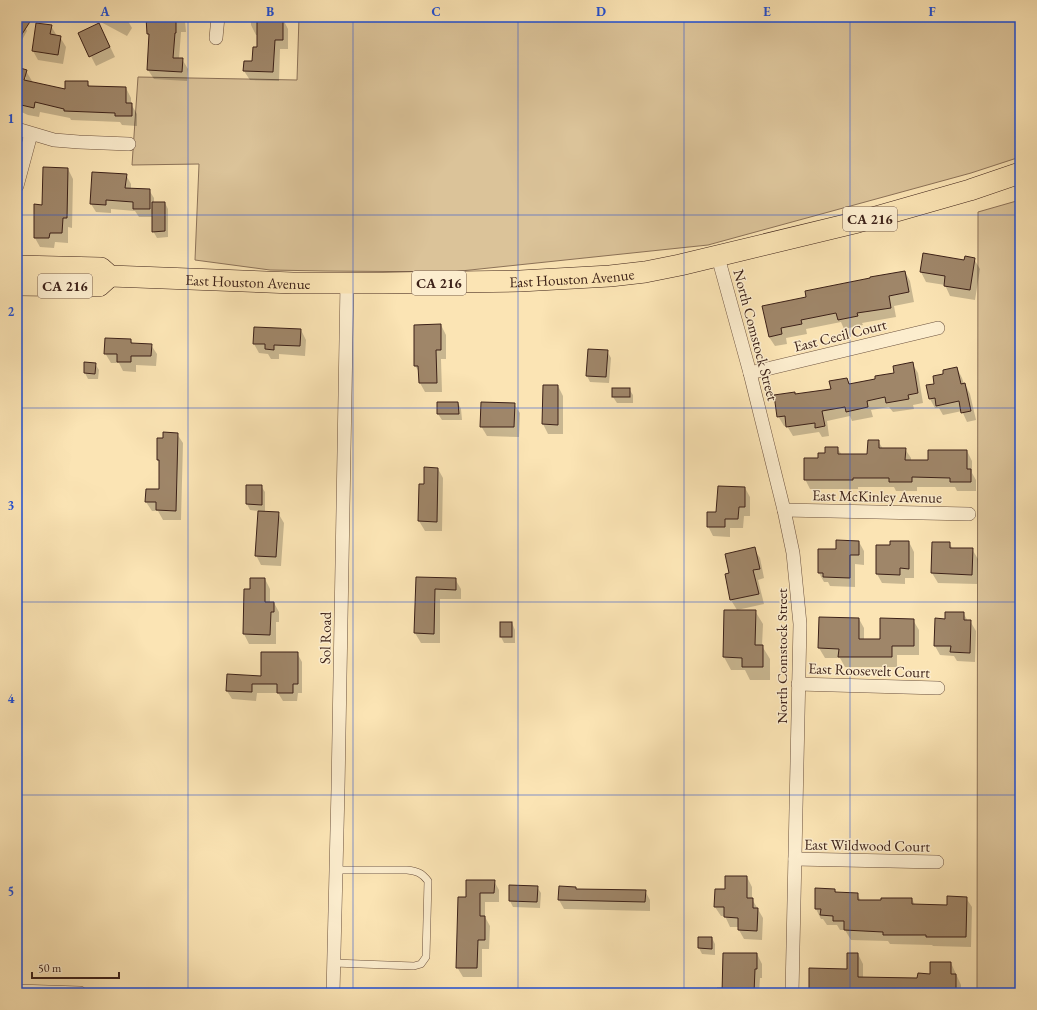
<svg xmlns="http://www.w3.org/2000/svg" width="1037" height="1010" viewBox="0 0 1037 1010" font-family="'EB Garamond',serif">
  <rect width="100%" height="100%" fill="#fbe4b4"/>
  <filter id="stains"><feTurbulence type="fractalNoise" baseFrequency=".005" numOctaves="4"/><feColorMatrix values="0 0 0 0 .2 0 0 0 0 .09 0 0 0 0 .02 0 0 0 .5 -.17"/></filter>
  <radialGradient id="worn" r=".72"><stop offset=".6" stop-color="#630" stop-opacity="0"/><stop offset="1" stop-color="#630" stop-opacity=".3"/></radialGradient>
  <g fill="#dbc399" stroke="#8c7258">
    <polygon points="299,17 1020,17 1020,157 971,173 708,245 451,272 325,271 270,270 195,260 199,164 132,165 138,77 297,80"/>
    <polygon points="1020,200 1020,993 977,993 978,212"/>
  </g>
  <g fill="#0003" fill-rule="evenodd">
    <polygon points="17,17 22,21 27,31 18,47 17,46"/>
    <polygon points="97,17 130,17 128,21 132,28 127,36 99,21"/>
    <polygon points="147,17 183,17 185,21 186,32 181,32 179,59 182,59 188,69 187,81 154,79 148,70 150,38 148,33"/>
    <polygon points="251,17 263,17 264,19 283,19 288,29 288,49 280,49 279,81 250,80 244,71 253,62 258,48 258,35 256,35 251,25"/>
    <polygon points="51,26 57,36 60,37 66,47 63,64 38,60 33,51"/>
    <polygon points="79,33 104,34 115,57 96,66"/>
    <path d="M17 68 26 71 32 81 31 83 66 90 87 82 90 87 126 88 131 98V104L137 114V126L122 125 120 122 71 120 70 118 40 112 39 117 28 115 17 110ZM24 77H26L23 85Z"/>
    <polygon points="68,169 73,179 72,228 68,227 68,243 55,242 54,248 40,247 35,238 43,206"/>
    <polygon points="126,175 131,184 131,189 149,190 154,198 154,203 165,203 168,209 168,237 157,238 153,231 153,217 139,217 135,211 111,209 111,213 96,212 91,204"/>
    <polygon points="974,259 980,269 975,300 950,296 945,285 926,282 921,272"/>
    <polygon points="905,272 910,281 914,302 894,306 896,317 862,323 863,325 844,329 841,322 806,329 807,334 786,338 787,344 775,346 769,337 807,298"/>
    <polygon points="441,325 446,335 446,359 441,359 442,392 425,392 420,383 420,373 415,366"/>
    <polygon points="301,330 306,340 305,356 279,354 279,359 271,359 268,354 259,353 254,344"/>
    <polygon points="131,340 133,344 151,345 157,354 156,366 136,365 136,372 123,371 119,363 111,363 105,353"/>
    <polygon points="607,351 611,358 609,383 590,382 587,376"/>
    <polygon points="912,363 918,373 923,403 913,405 914,409 893,412 889,407 871,410 873,417 852,421 850,416 827,421 829,436 822,437 819,432 793,436 787,426 784,426 778,416 795,393 796,395 832,389 847,379 850,384 876,379 895,374"/>
    <polygon points="95,364 99,370 98,379 88,379 85,373"/>
    <polygon points="957,368 962,378 964,384 965,384 970,394 976,420 967,422 962,411 943,415 939,408 935,408 930,399 935,385 944,375"/>
    <polygon points="544,386 558,386 563,396 563,434 548,434 543,424"/>
    <polygon points="629,389 633,395 633,403 617,403 613,397"/>
    <polygon points="458,403 461,409 462,420 442,420 438,414"/>
    <polygon points="514,404 520,413 519,437 487,436 481,426"/>
    <polygon points="177,434 183,443 181,520 163,520 158,511 152,511 146,502 160,490 160,464 158,460 164,439"/>
    <polygon points="878,441 883,449 905,449 911,458 911,461 929,461 967,451 972,461 972,473 976,480 976,491 957,491 955,487 917,487 917,491 896,491 894,487 858,487 858,489 810,489 805,479 819,459 837,448 842,455 868,455"/>
    <polygon points="438,469 443,478 442,531 425,531 419,521 420,485 425,485"/>
    <polygon points="247,486 261,486 265,492 265,512 278,513 284,523 281,566 261,565 256,555 259,511 250,510 247,504"/>
    <polygon points="745,488 750,497 750,516 744,516 743,528 730,528 730,537 713,536 708,526 717,513"/>
    <polygon points="859,542 864,551 864,565 855,564 855,587 830,586 828,582 824,582 819,573 837,550"/>
    <polygon points="909,542 914,552 914,578 905,578 905,584 882,583 877,574 891,546"/>
    <polygon points="933,543 949,543 953,549 972,549 978,559 977,584 938,583 932,573"/>
    <polygon points="754,549 760,558 764,578 758,580 764,604 737,610 731,600 726,575 731,574"/>
    <polygon points="417,578 455,579 461,589 461,599 440,599 440,643 421,643 415,633"/>
    <polygon points="265,579 270,589 270,603 274,603 279,612 279,622 276,622 276,644 249,644 244,634 251,590"/>
    <polygon points="725,611 755,611 763,624 762,646 770,659 770,680 750,680 745,670 731,670 724,657"/>
    <polygon points="963,613 968,621 970,621 976,631 975,662 957,661 954,656 940,655 935,646 946,620"/>
    <polygon points="820,618 859,619 864,628 864,640 881,640 913,620 919,630 919,655 897,655 897,667 845,667 840,658 825,658 819,648"/>
    <polygon points="512,623 515,630 515,643 504,643 501,637"/>
    <polygon points="297,653 302,662 302,693 298,693 297,701 283,701 278,693 257,693 256,701 232,699 227,691 262,677"/>
    <polygon points="747,877 752,887 752,899 763,918 762,940 744,939 739,930 739,927 730,927 725,916 721,916 715,907 726,890"/>
    <polygon points="494,881 499,890 499,902 485,902 485,917 490,926 489,949 482,949 482,977 463,977 457,967 467,898"/>
    <polygon points="537,887 541,893 540,908 513,907 510,901"/>
    <polygon points="560,887 576,890 645,891 650,900 650,911 564,909 559,900"/>
    <polygon points="835,890 837,893 857,894 861,901 882,901 912,899 915,905 948,906 966,898 972,907 971,947 933,946 932,945 890,944 888,941 851,940 845,930 840,930 837,925 827,925 823,919 821,919 816,909"/>
    <polygon points="712,938 715,944 715,955 702,954 699,948"/>
    <polygon points="757,954 762,964 762,978 760,978 759,993 717,993 717,987 723,987"/>
    <polygon points="858,954 863,964 863,978 918,979 931,975 951,963 961,985 961,993 810,993 848,970"/>
  </g>
  <g fill="#9f8669" stroke="#3c2118">
    <polygon points="17,17 33,17 17,42"/>
    <polygon points="146,17 176,17 176,33 175,33 173,58 183,58 182,72 147,70 149,34 147,34"/>
    <polygon points="257,18 283,18 283,40 275,40 273,72 243,71 244,61 252,61 253,47 257,47"/>
    <polygon points="36,23 52,25 50,34 61,36 58,55 32,51"/>
    <polygon points="99,23 110,47 89,57 78,33"/>
    <polygon points="17,67 27,70 24,80 65,89 65,81 88,81 88,86 126,87 126,103 132,103 132,116 115,116 115,113 64,111 64,109 35,102 34,108 17,104"/>
    <polygon points="43,167 68,168 67,218 63,218 62,233 50,233 49,238 34,238 34,204 42,205"/>
    <polygon points="92,172 127,174 125,188 150,189 150,209 133,209 133,202 106,200 106,205 90,204"/>
    <polygon points="152,202 165,202 165,231 152,232"/>
    <polygon points="923,253 964,260 965,256 975,258 970,290 944,286 945,276 920,272"/>
    <polygon points="905,271 909,292 889,296 891,308 857,313 858,316 838,320 836,313 801,320 802,324 781,328 782,334 769,337 762,306 806,297 805,291 870,278 870,277"/>
    <polygon points="441,324 441,350 436,350 437,383 419,383 418,366 414,366 414,325"/>
    <polygon points="254,327 301,329 300,346 274,345 274,350 265,349 265,344 253,344"/>
    <polygon points="105,338 131,339 131,343 152,344 151,356 131,356 131,362 117,362 117,354 104,354"/>
    <polygon points="588,349 608,350 606,377 586,376"/>
    <polygon points="84,362 96,363 95,374 84,373"/>
    <polygon points="913,362 918,393 908,395 909,399 886,403 885,397 867,401 868,407 846,412 845,407 822,411 825,426 815,428 815,423 786,427 785,416 777,417 774,395 795,392 795,394 831,389 829,381 847,378 849,384 875,379 875,376 894,373 893,366"/>
    <polygon points="957,367 961,384 965,383 971,411 961,413 959,401 936,406 935,398 929,399 926,385 934,384 933,376 943,374 943,370"/>
    <polygon points="543,385 558,385 558,425 542,424"/>
    <rect x="612" y="388" width="18" height="9"/>
    <polygon points="437,402 458,402 459,414 437,414"/>
    <polygon points="481,402 515,403 514,427 480,427"/>
    <polygon points="163,432 178,433 176,511 156,510 156,502 145,502 146,489 159,489 159,460 157,460 157,438 163,438"/>
    <polygon points="868,440 879,440 879,448 906,448 905,460 928,460 928,450 967,450 967,469 971,469 971,482 950,482 950,478 912,477 912,482 889,482 889,478 853,478 853,480 804,480 804,458 818,458 818,453 825,453 825,447 838,447 838,454 867,454"/>
    <polygon points="424,467 438,468 437,522 418,521 419,484 424,484"/>
    <polygon points="246,485 262,485 262,505 246,504"/>
    <polygon points="718,486 745,487 745,507 739,507 738,519 725,519 725,527 707,527 707,512 716,512"/>
    <polygon points="258,511 279,512 276,557 255,556"/>
    <polygon points="836,540 859,541 859,555 850,555 850,578 823,577 823,573 818,573 818,549 836,549"/>
    <polygon points="890,541 909,541 909,569 900,568 900,575 876,574 876,545 890,545"/>
    <polygon points="932,542 950,542 950,548 973,548 972,575 931,573"/>
    <polygon points="755,547 760,569 753,570 759,594 730,600 725,574 729,573 725,554"/>
    <polygon points="416,577 456,578 456,590 435,589 434,634 414,633"/>
    <polygon points="250,578 265,578 265,602 274,602 274,612 271,612 270,635 243,634 244,589 250,589"/>
    <polygon points="724,610 756,610 755,645 763,645 763,667 742,667 742,658 723,657"/>
    <polygon points="945,612 964,612 964,620 971,620 970,653 950,652 951,646 934,646 935,618 945,619"/>
    <polygon points="819,617 859,618 859,639 880,639 880,618 914,619 914,646 892,646 892,657 838,657 839,649 818,648"/>
    <rect x="500" y="622" width="12" height="15"/>
    <polygon points="261,652 298,652 298,684 293,684 293,693 277,693 277,684 252,684 252,692 226,691 227,674 261,676"/>
    <polygon points="725,876 747,876 747,898 753,898 753,908 758,908 757,931 738,930 738,918 724,917 724,907 714,907 715,889 725,889"/>
    <polygon points="466,880 495,880 494,893 480,893 480,916 485,916 485,940 478,940 477,968 456,968 458,897 466,897"/>
    <polygon points="509,885 538,886 537,902 509,901"/>
    <polygon points="559,886 576,887 576,889 646,890 645,902 558,900"/>
    <polygon points="815,888 835,889 835,892 858,893 858,900 881,900 881,898 912,898 912,904 947,905 947,896 967,897 966,937 926,937 926,935 883,935 883,932 844,930 844,921 833,921 833,916 820,915 821,909 815,909"/>
    <polygon points="698,937 712,937 712,949 698,948"/>
    <polygon points="723,953 757,953 757,969 755,969 754,993 722,993"/>
    <polygon points="847,953 858,953 858,977 917,978 918,973 930,974 930,962 951,962 951,974 956,974 956,993 809,993 809,968 847,969"/>
  </g>
  <g fill="none" stroke-linecap="round" stroke-linejoin="round">
    <g stroke="#6c523f" stroke-width="8">
      <path id="lane" d="M334 963 414 966 421 964 426 957 428 881C422 873 417 871 407 870H336"/>
    </g>
    <g stroke="#6c523f" stroke-width="14">
      <g id="street">
        <polyline points="216,38 218,17"/>
        <polyline points="17,129 54,140 79,142 129,144"/>
        <polyline points="17,186 31,134"/>
        <polyline points="718,257 750,373 784,510 793,553 800,624 792,993"/>
        <polyline points="750,373 938,328"/>
        <polyline points="784,510 969,514"/>
        <polyline points="798,684 938,688"/>
        <polyline points="795,859 937,862"/>
        <polyline points="17,991 80,993"/>
        <polyline points="333,993 338,789 347,283"/>
      </g>
    </g>
    <g stroke="#3c2118" stroke-width="22">
      <g id="primary">
        <path id="s1" d="M17 266 101 268 110 276 293 283H383L520 281 610 276 645 272 680 265 858 222 970 190 1020 173"/>
        <polyline points="17,285 99,286 110,276"/>
      </g>
    </g>
    <use href="#lane" stroke="#fcedce" stroke-width="7"/>
    <use href="#street" stroke="#fcedce" stroke-width="13"/>
    <use href="#primary" stroke="#fbe4b4" stroke-width="21"/>
  </g>
  <path fill="none" stroke="#1d4ed8" stroke-width="1" stroke-opacity="0.55" d="M188 17V993M353 17V993M518 17V993M684 17V993M850 17V993M17 215H1020M17 408H1020M17 602H1020M17 795H1020"/>
  <g text-anchor="middle" dominant-baseline="central" stroke-width="3" stroke-linejoin="round" paint-order="stroke">
    <g fill="#fcedce" stroke="#765e4f" stroke-width="1">
      <rect x="843" y="207" width="54" height="24" rx="3"/>
      <rect x="412" y="271" width="54" height="24" rx="3"/>
      <rect x="38" y="274" width="54" height="24" rx="3"/>
    </g>
    <g font-size="14" font-weight="bold" fill="#3c2118">
      <text x="870" y="219">CA 216</text>
      <text x="439" y="283">CA 216</text>
      <text x="65" y="286">CA 216</text>
    </g>
    <g font-size="15" fill="#3c2118" stroke="#fcedce">
      <text stroke="none"><textPath href="#s1" startOffset="558">East Houston Avenue</textPath></text>
      <text stroke="none"><textPath href="#s1" startOffset="234">East Houston Avenue</textPath></text>
      <text transform="translate(756 335) rotate(75)">North Comstock Street</text>
      <text transform="translate(840 335) rotate(-14)">East Cecil Court</text>
      <text transform="translate(877 496) rotate(1)">East McKinley Avenue</text>
      <text transform="translate(325 638) rotate(-89)">Sol Road</text>
      <text transform="translate(781 656) rotate(-90)">North Comstock Street</text>
      <text transform="translate(869 670) rotate(2)">East Roosevelt Court</text>
      <text transform="translate(867 845) rotate(1)">East Wildwood Court</text>
    </g>
  </g>
  <rect width="1037" height="1010" fill="none" stroke="#fbe4b4" stroke-width="44"/>
  <path d="M32 972v6h87v-6" fill="none" stroke="#3c2118" stroke-width="2"/>
  <text x="38" y="972" font-size="12" fill="#3c2118" stroke="#fcedce" stroke-width="3" paint-order="stroke">50 m</text>
  <rect x="22" y="22" width="993" height="966" fill="none" stroke="#1d4ed8" stroke-width="1.5"/>
  <g font-size="13" text-anchor="middle" font-weight="bold" fill="#1d4ed8">
    <text x="105" y="16">A</text>
    <text x="270" y="16">B</text>
    <text x="436" y="16">C</text>
    <text x="601" y="16">D</text>
    <text x="767" y="16">E</text>
    <text x="932" y="16">F</text>
    <text x="11" y="123">1</text>
    <text x="11" y="316">2</text>
    <text x="11" y="510">3</text>
    <text x="11" y="703">4</text>
    <text x="11" y="896">5</text>
  </g>
  <rect width="100%" height="100%" filter="url(#stains)"/>
  <rect width="100%" height="100%" fill="url(#worn)"/>
</svg>
